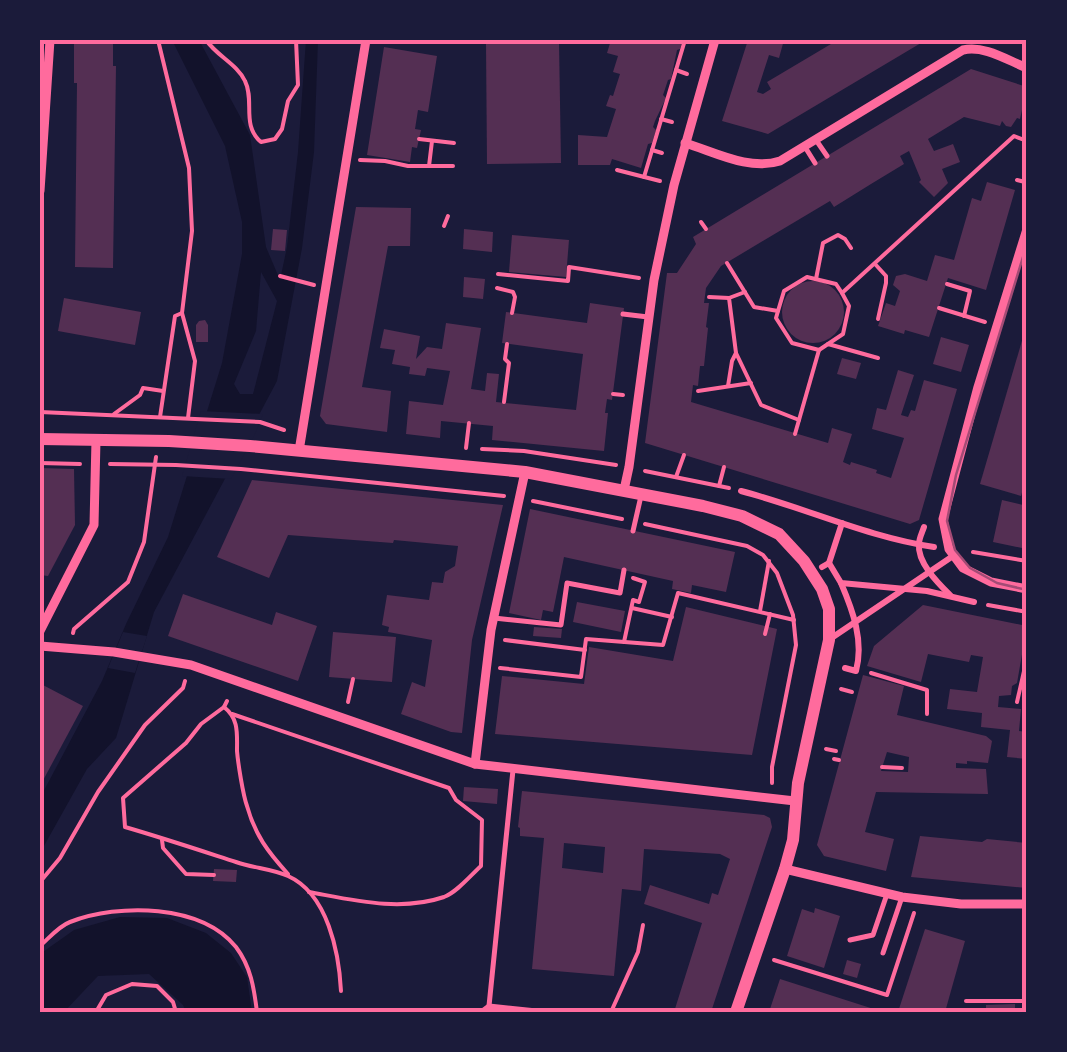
<svg xmlns="http://www.w3.org/2000/svg" width="1067" height="1052" viewBox="0 0 1067 1052" font-family="'Nunito Sans',sans-serif">
  <rect width="100%" height="100%" fill="#1b1b3a"/>
  <g fill="#12122b" fill-rule="evenodd">
    <path d="M172 40H199L250 135 266 247 280 280 287 247 298 152 306 40H318L314 152 302 248 277 381 154 612 116 738 87 769 40 853V798L102 681 126 624 168 537 222 363 242 254V222L225 146ZM261 272 277 301 253 394H240L234 384 256 331Z"/>
    <polygon points="120,917 167,918 206,933 231,953 247,977 252,1012 186,1012 183,1005 149,974 98,976 64,1012 40,1012 40,954 74,930"/>
  </g>
  <g fill="#1b1b3a">
    <polygon points="201,411 263,414 254,436 231,479 182,476"/>
    <polygon points="123,632 147,636 135,673 108,668"/>
  </g>
  <g fill="#542f53" fill-rule="evenodd">
    <polygon points="74,40 113,40 113,66 116,66 113,268 75,267 77,83 74,83"/>
    <polygon points="611,40 683,40 680,49 677,50 671,79 668,80 663,95 666,98 655,121 653,127 656,130 652,143 648,144 641,168 612,159 610,165 578,165 578,135 607,137 616,109 606,106 610,95 613,96 620,74 613,72 618,56 607,53"/>
    <polygon points="748,40 784,40 779,58 769,55 757,92 763,94 771,89 767,82 831,44 828,40 926,40 768,134 722,121"/>
    <polygon points="559,42 561,163 487,164 486,43"/>
    <polygon points="384,47 437,56 428,112 418,110 415,129 421,130 417,148 412,147 410,162 367,155"/>
    <polygon points="971,69 1027,87 1020,119 1017,118 1011,127 1006,126 1002,121 1000,126 964,117 928,139 934,151 953,144 960,162 942,169 948,183 934,197 919,182 921,180 909,151 900,156 904,164 871,184 834,207 830,201 721,266 706,288 704,303 709,303 706,327 708,328 704,366 700,366 698,386 693,385 691,402 828,443 832,428 852,434 843,462 850,465 851,462 877,470 876,473 891,478 904,438 872,429 877,408 886,410 898,370 914,375 901,415 908,417 911,410 915,411 924,380 957,389 919,520 910,524 645,443 667,273 677,273 696,244 693,237"/>
    <polygon points="987,182 1015,190 986,290 948,278 929,337 905,330 904,334 878,326 886,303 895,306 900,291 893,285 896,276 905,274 927,281 935,255 954,260 972,198 981,201"/>
    <polygon points="356,207 411,208 410,246 388,246 362,387 391,391 387,432 326,424 320,416"/>
    <polygon points="273,229 287,230 285,251 271,250"/>
    <polygon points="464,229 493,232 492,252 463,249"/>
    <polygon points="512,235 569,240 566,277 509,272"/>
    <polygon points="464,277 485,279 483,299 463,297"/>
    <circle cx="813" cy="312" r="31"/>
    <polygon points="64,298 141,312 135,345 58,331"/>
    <polygon points="590,303 624,308 612,400 607,399 605,413 608,413 604,451 492,440 493,426 441,421 440,438 406,434 409,401 443,405 450,371 427,368 425,376 409,374 410,367 392,364 395,350 380,348 384,329 420,336 416,359 427,347 442,349 446,323 481,328 471,389 485,391 487,373 499,374 496,402 576,410 583,354 502,343 506,312 587,323"/>
    <polygon points="205,320 208,325 208,342 196,342 196,325 199,321"/>
    <polygon points="1026,327 1027,475 1021,496 980,484"/>
    <polygon points="941,337 969,345 961,372 933,364"/>
    <polygon points="842,358 861,363 856,379 837,374"/>
    <polygon points="40,468 74,469 75,525 48,576 40,575"/>
    <polygon points="252,480 503,505 472,640 462,733 451,732 401,714 412,682 425,687 432,640 388,632 389,627 382,625 387,595 429,600 432,582 443,583 445,572 455,566 458,546 394,540 393,543 288,535 269,578 217,557"/>
    <polygon points="1002,500 1027,506 1027,549 993,542"/>
    <polygon points="530,509 735,552 726,592 692,585 691,593 672,589 673,581 564,557 553,612 543,610 541,620 509,613"/>
    <polygon points="183,594 272,625 276,612 317,626 298,681 168,636"/>
    <polygon points="577,602 625,611 621,632 573,622"/>
    <polygon points="923,605 1027,626 1017,683 1012,686 1011,695 999,696 998,707 1021,709 1019,731 1027,732 1027,759 1007,757 1010,730 981,727 982,713 947,709 950,689 977,692 983,657 971,655 969,662 928,654 921,682 867,666 874,646"/>
    <polygon points="686,607 777,629 752,755 495,734 502,676 584,684 589,647 673,661"/>
    <polygon points="534,627 562,629 561,638 533,636"/>
    <polygon points="333,632 396,637 392,682 329,677"/>
    <path d="M863 675 904 686 897 715 986 736 992 741 988 763 967 761V764L956 763V768L986 769 988 794 876 792 865 832 894 839 886 871 824 856 817 845ZM887 752 909 757 908 772 881 771Z"/>
    <polygon points="41,684 83,706 40,786 40,686"/>
    <polygon points="464,787 498,789 497,804 463,801"/>
    <path d="M522 791 764 815 770 818 772 827 711 1012H674L702 923 644 904 650 885 709 904 712 893 718 895 730 859 720 854 644 849 641 891 622 889 614 976 532 969 544 838 520 836V828L518 827ZM564 843 605 847 603 873 562 868Z"/>
    <polygon points="920,836 982,842 987,839 1027,843 1027,888 911,877"/>
    <polygon points="214,869 237,870 236,882 213,881"/>
    <polygon points="815,908 840,916 824,968 787,956 802,909 814,913"/>
    <polygon points="925,929 965,941 945,1012 898,1012"/>
    <polygon points="847,960 861,964 857,978 843,974"/>
    <polygon points="780,979 880,1011 880,1012 769,1012"/>
    <polygon points="1015,1004 1015,1012 986,1012 986,1005"/>
  </g>
  <g fill="none" stroke-linecap="round" stroke-linejoin="round">
    <g stroke="#ff6b9d" stroke-width="4">
      <polyline points="158,40 189,168 192,231 182,313 195,361 188,418"/>
      <path d="M206 40C217 56 237 64 245 81 255 101 241 125 261 142L275 139 282 129 288 101 298 85 296 40"/>
      <polyline points="676,70 687,74"/>
      <polyline points="661,119 672,122"/>
      <polyline points="419,139 454,143"/>
      <polyline points="652,150 662,153"/>
      <polyline points="360,160 385,161 408,166 453,166"/>
      <polyline points="429,166 432,141"/>
      <polyline points="617,170 660,181"/>
      <polyline points="644,177 685,40"/>
      <polyline points="1017,180 1025,182"/>
      <polyline points="701,222 706,229"/>
      <polyline points="444,226 448,216"/>
      <polyline points="727,263 754,307 778,311 776,318 792,343 819,350 828,344 878,358"/>
      <polyline points="875,264 886,276 886,283 878,319"/>
      <polyline points="498,274 568,281 569,267 639,278"/>
      <polyline points="280,276 314,285"/>
      <polyline points="816,279 823,243 838,235 845,239 851,248"/>
      <polyline points="947,284 970,291 964,316"/>
      <polyline points="497,288 513,292 515,297 512,313"/>
      <polyline points="745,292 729,298 736,353 761,405 799,420"/>
      <polyline points="709,297 729,298"/>
      <polyline points="939,308 985,322"/>
      <polyline points="778,311 784,291 807,277 836,284 842,293"/>
      <polyline points="828,344 843,334 849,306 842,293 1014,136 1027,141"/>
      <polyline points="728,386 732,361 736,353"/>
      <polyline points="698,391 751,383"/>
      <polyline points="613,394 623,395"/>
      <polyline points="504,402 509,363 505,359 507,344"/>
      <polyline points="40,412 260,422 284,430"/>
      <polyline points="114,414 140,395 143,388 163,391"/>
      <polyline points="160,417 175,316 182,313"/>
      <polyline points="795,434 819,350"/>
      <polyline points="466,448 469,423"/>
      <polyline points="482,449 524,451 616,465"/>
      <polyline points="40,463 80,464"/>
      <polyline points="110,464 176,465 241,469 504,496"/>
      <polyline points="645,471 729,488"/>
      <polyline points="676,477 684,455"/>
      <polyline points="719,486 724,467"/>
      <polyline points="533,501 622,519"/>
      <polyline points="645,524 747,546 763,555 777,573 793,615 796,645 772,767 772,783"/>
      <polyline points="973,552 1027,561"/>
      <polyline points="988,605 1027,612"/>
      <polyline points="632,608 672,617"/>
      <polyline points="760,611 769,561"/>
      <polyline points="73,633 74,629 128,582 144,542 156,457"/>
      <polyline points="765,634 770,614"/>
      <polyline points="505,640 585,650"/>
      <polyline points="624,642 633,600 639,602 645,582 633,578"/>
      <polyline points="500,668 581,677 586,639 663,645 678,593 794,620"/>
      <polyline points="871,673 927,690 927,714"/>
      <polyline points="841,689 852,692"/>
      <path d="M227 701 224 707 201 724 186 743 123 798 125 827C163 838 199 850 236 862 253 868 273 869 288 876 328 894 339 953 341 991"/>
      <polyline points="348,702 353,679"/>
      <polyline points="1017,702 1027,658"/>
      <path d="M224 707C239 719 237 733 237 751 238 763 243 795 247 806 255 835 268 852 288 874"/>
      <path d="M232 714 449 788 456 800 482 820 481 866C470 876 457 892 444 897 400 912 353 900 309 892"/>
      <polyline points="826,749 836,751"/>
      <polyline points="834,759 839,760"/>
      <polyline points="882,767 902,768"/>
      <polyline points="162,840 163,848 186,874 214,875"/>
      <polyline points="40,882 60,858 98,792 145,725 183,688 185,681"/>
      <path d="M40 946C49 938 59 926 70 922 119 903 201 904 236 947 251 967 254 988 257 1012"/>
      <polyline points="774,960 887,995 914,913"/>
      <polyline points="966,1001 1027,1001"/>
      <polyline points="96,1012 106,995 132,984 157,986 173,1002 176,1012"/>
      <polyline points="611,1012 638,952 643,925"/>
    </g>
    <g stroke="#ff6b9d" stroke-width="5">
      <polyline points="816,140 827,156"/>
      <polyline points="805,147 815,163"/>
      <polyline points="623,314 648,317"/>
      <polyline points="633,531 641,496"/>
      <polyline points="494,618 561,625 567,583 620,593 624,570"/>
      <polyline points="850,940 873,935 887,894"/>
      <polyline points="883,953 902,897"/>
      <polyline points="489,1006 513,770"/>
      <polyline points="481,1012 489,1006 546,1012"/>
    </g>
    <g stroke="#ff6b9d" stroke-width="6">
      <path d="M741 491C806 508 867 537 934 547"/>
      <path d="M924 527C922 533 919 538 919 544 917 563 939 584 951 596"/>
      <polyline points="829,563 841,583 927,591 974,602"/>
      <polyline points="822,567 829,563 842,523"/>
      <path d="M841 583C853 611 864 641 856 671L845 668"/>
      <polyline points="830,639 953,556"/>
    </g>
    <g stroke="#ff6b9d" stroke-width="9">
      <path d="M685 143C715 152 749 171 780 161L963 50C984 45 1007 60 1027 68"/>
      <polyline points="40,191 50,40"/>
      <polyline points="1027,229 978,387 943,519 949,549 963,568 991,582 1027,589"/>
      <polyline points="299,451 366,40"/>
      <polyline points="624,490 629,467 654,280 674,185 715,40"/>
      <polyline points="40,631 94,525 96,440"/>
      <polyline points="40,646 114,652 191,665 475,764 795,801"/>
      <polyline points="475,764 491,630 525,472"/>
      <polyline points="785,869 902,897 961,904 1027,904"/>
    </g>
    <polyline stroke="#ff6b9d" stroke-width="12" points="40,439 169,441 250,446 525,472 703,506 742,516 779,534 804,561 822,589 829,609 829,640 798,783 793,840 785,869 736,1012"/>
    <polyline stroke="#a44b75" stroke-width="2.5" points="1027,244 956,475 947,521 955,550 970,568 997,583 1027,590"/>
  </g>
  <rect width="1067" height="1052" fill="none" stroke="#1b1b3a" stroke-width="85"/>
  <rect x="42" y="42" width="982" height="968" fill="none" stroke="#ff6b9d" stroke-width="4"/>
</svg>
